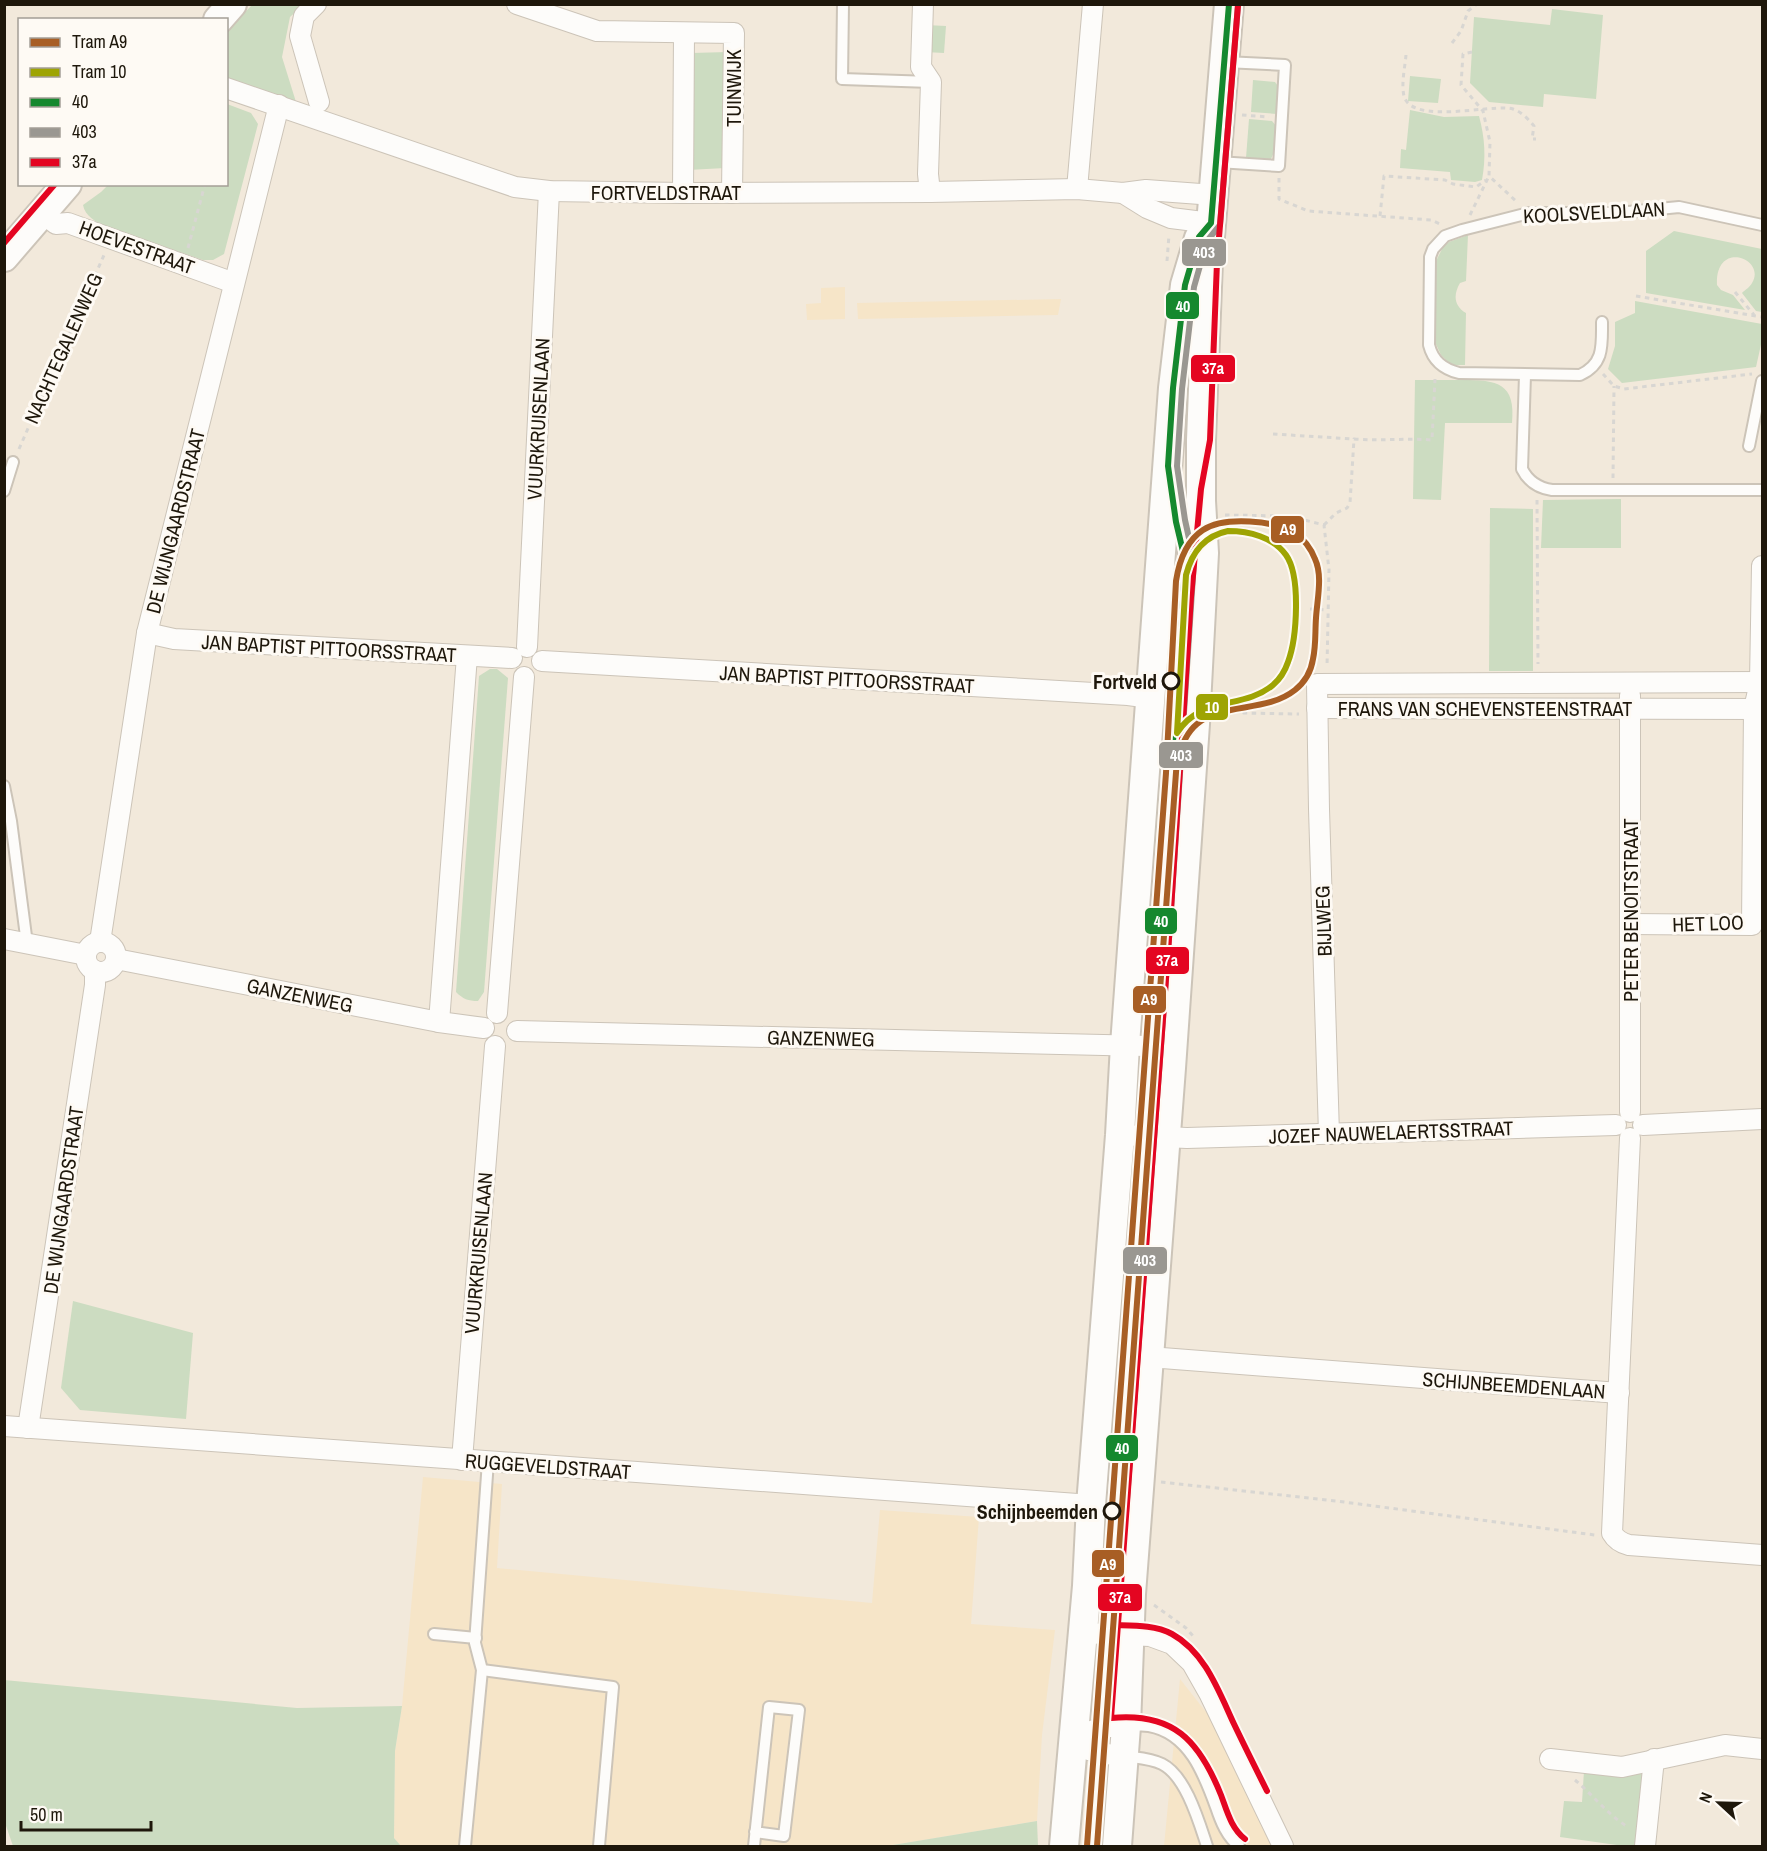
<svg xmlns="http://www.w3.org/2000/svg" width="1767" height="1851" viewBox="0 0 1767 1851" font-family="'Archivo Narrow',sans-serif">
  <rect width="100%" height="100%" fill="#f2e9db"/>
  <g fill="#f6e5c8">
    <polygon points="845,287 845,319 807,320 806,304 821,303 821,288"/>
    <polygon points="1061,299 1058,315 858,319 857,303"/>
    <polygon points="423,1477 502,1484 497,1568 872,1603 880,1510 979,1517 971,1624 1055,1630 1042,1735 1037,1821 887,1846 401,1846 394,1838 395,1751 402,1706"/>
    <polygon points="1180,1679 1210,1717 1273,1846 1164,1846"/>
  </g>
  <g fill="#ccdcc1">
    <polygon points="252,5 303,5 290,17 282,57 296,102 227,79 226,32"/>
    <polygon points="1552,9 1603,15 1596,99 1544,94 1543,107 1489,102 1470,83 1474,17 1550,25"/>
    <polygon points="926,25 946,26 944,53 925,52"/>
    <polygon points="728,52 725,168 688,170 691,53"/>
    <polygon points="1410,76 1441,79 1438,103 1408,101"/>
    <polygon points="1253,80 1275,82 1278,86 1277,114 1251,112"/>
    <path d="M227 104 251 113 258 124 224 254 213 260H203L106 227C96 222 85 216 83 205L101 192 108 185 226 184Z"/>
    <path d="M1410 110 1444 117 1479 116C1485 138 1486 158 1482 180L1475 182 1451 180 1450 172 1400 168 1401 149 1406 150Z"/>
    <polygon points="1249,119 1272,121 1277,127 1274,152 1271,159 1246,158"/>
    <path d="M1674 231 1762 249V312L1756 311 1742 293C1745 290 1750 287 1752 283 1767 259 1715 239 1717 285L1721 290 1733 295 1745 310 1646 293V251Z"/>
    <path d="M1468 235 1466 281 1460 283C1453 295 1454 306 1466 313L1465 365H1455L1448 362 1441 355 1435 342 1436 261 1443 247 1449 242Z"/>
    <polygon points="1635,301 1762,324 1762,340 1756,367 1622,383 1608,369 1615,346 1615,322 1635,313"/>
    <path d="M1415 380C1431 380 1447 380 1463 380 1497 380 1516 383 1512 423H1445L1441 500 1413 499Z"/>
    <polygon points="1621,499 1621,548 1541,548 1543,500"/>
    <polygon points="1490,508 1533,509 1533,671 1489,671"/>
    <path d="M490 669H497L508 678 484 992 478 1001C468 1001 463 999 456 992L479 676Z"/>
    <polygon points="73,1301 193,1333 186,1419 80,1410 61,1388"/>
    <polygon points="4,1680 297,1708 402,1706 395,1751 394,1838 401,1846 13,1846 4,1820"/>
    <polygon points="1584,1771 1643,1772 1635,1846 1624,1846 1560,1837 1564,1801 1582,1802"/>
    <polygon points="1037,1821 1038,1846 887,1846"/>
  </g>
  <g fill="none" stroke-linecap="round" stroke-linejoin="round">
    <g stroke="#ccc4b8" stroke-width="14">
      <g id="service">
        <polyline points="843,4 842,79 931,82"/>
        <polyline points="1218,162 1279,166 1285,65 1225,62"/>
        <path d="M1602 322C1602 346 1604 364 1580 375L1459 373C1443 369 1433 361 1429 345L1430 257 1433 249 1445 236 1462 230 1529 213H1618L1679 207 1762 225"/>
        <path d="M1525 375 1522 469C1528 481 1538 488 1552 490H1762"/>
        <polyline points="1749,446 1762,381"/>
        <polyline points="4,491 13,462"/>
        <polyline points="1175,514 1183,551"/>
        <polyline points="4,786 11,821 27,944"/>
        <polyline points="434,1634 476,1638"/>
        <polyline points="482,1670 613,1687 599,1846"/>
        <path d="M1126 1726C1133 1726 1142 1725 1149 1726 1189 1733 1204 1774 1216 1807 1221 1822 1227 1837 1239 1846"/>
        <path d="M1124 1756C1137 1758 1150 1758 1162 1764 1186 1776 1199 1822 1207 1846"/>
        <polyline points="465,1846 482,1670 475,1643 488,1461"/>
        <polyline points="754,1846 769,1707 799,1710 784,1836 755,1832"/>
        <polyline points="1092,1846 1161,924 1182,596 1190,514"/>
      </g>
    </g>
    <g stroke="#ccc4b8" stroke-width="22">
      <g id="minor">
        <polyline points="316,4 304,16 300,36 319,102"/>
        <polyline points="517,4 597,31 734,33 732,193"/>
        <polyline points="923,4 921,67 931,82 928,174 930,192"/>
        <polyline points="226,88 515,187 549,191 683,193 930,192 1077,189 1123,193 1146,190 1214,195"/>
        <polyline points="1077,189 1093,4"/>
        <polyline points="683,193 684,33"/>
        <polyline points="1123,193 1147,208 1171,218 1211,223"/>
        <polyline points="42,213 56,224 68,223 234,283"/>
        <polyline points="147,633 174,639 512,658"/>
        <polyline points="527,647 549,191"/>
        <polyline points="542,661 1128,695 1151,698"/>
        <polyline points="1317,708 1762,709"/>
        <polyline points="1630,924 1752,925 1754,709 1760,682 1762,566"/>
        <polyline points="4,939 86,955"/>
        <circle cx="101" cy="957" r="15"/>
        <polyline points="100,942 147,633 279,105"/>
        <polyline points="116,959 439,1022 484,1028"/>
        <polyline points="497,1013 524,677"/>
        <polyline points="439,1022 467,656"/>
        <polyline points="517,1031 1147,1046 1157,1049 1171,1068"/>
        <polyline points="1630,1112 1630,695"/>
        <polyline points="1643,1125 1762,1119"/>
        <polyline points="1329,1134 1319,809 1317,684 1762,682"/>
        <polyline points="1120,1135 1187,1138 1616,1125"/>
        <path d="M1630 1138 1612 1533C1616 1540 1621 1543 1629 1545L1762 1555"/>
        <polyline points="1149,1357 1619,1393"/>
        <polyline points="4,1426 1091,1505"/>
        <polyline points="28,1428 95,985 95,971"/>
        <polyline points="462,1460 495,1046"/>
        <polyline points="1082,1633 1150,1636 1172,1644 1192,1663 1209,1693 1283,1846"/>
        <path d="M1124 1756C1104 1754 1089 1753 1072 1741 1092 1728 1103 1727 1126 1726"/>
        <polyline points="1550,1759 1622,1767 1725,1745 1762,1749"/>
        <polyline points="1645,1846 1654,1759"/>
      </g>
    </g>
    <g stroke="#ccc4b8" stroke-width="32">
      <g id="secondary">
        <polyline points="218,20 232,4"/>
        <polyline points="4,257 67,184"/>
        <polyline points="1064,1846 1087,1586 1091,1505 1120,1135 1125,1045 1173,388 1185,285 1199,238"/>
        <polyline points="1117,1846 1126,1726 1131,1594 1171,1068 1195,724 1204,553 1201,501 1201,440 1208,261 1229,4"/>
      </g>
    </g>
    <g stroke="#d8d6d2" stroke-width="3" stroke-dasharray="4.5 4.5" stroke-linecap="butt">
      <polyline points="1452,43 1461,31 1468,11 1477,4"/>
      <polyline points="1472,52 1463,54 1461,85 1483,111 1490,142 1489,176 1517,202"/>
      <path d="M1406 55C1405 67 1401 84 1404 96 1412 126 1493 103 1513 109 1522 112 1529 120 1534 126L1532 139H1536"/>
      <polyline points="1242,115 1269,117"/>
      <polyline points="1279,178 1279,199 1308,211 1431,220 1440,224"/>
      <polyline points="1470,215 1489,176"/>
      <polyline points="1380,216 1384,176 1445,180 1453,184 1476,187 1486,180"/>
      <polyline points="188,248 205,184"/>
      <polyline points="1167,261 1169,235"/>
      <polyline points="1735,292 1754,315"/>
      <polyline points="1636,296 1762,317"/>
      <polyline points="1603,374 1614,386 1624,389 1752,374"/>
      <polyline points="1273,434 1354,439"/>
      <polyline points="19,449 104,255"/>
      <polyline points="1613,478 1614,386"/>
      <polyline points="1537,500 1538,664"/>
      <polyline points="1225,515 1289,516 1324,525 1329,570 1327,667"/>
      <path d="M1324 525 1336 513 1347 508 1350 503 1354 439C1381 441 1406 438 1432 440L1435 379"/>
      <polyline points="1310,609 1328,610"/>
      <polyline points="1217,705 1225,706 1244,713 1299,714"/>
      <polyline points="1161,1482 1336,1501 1595,1535"/>
      <polyline points="1154,1605 1186,1628 1193,1636"/>
      <path d="M1575 1780C1593 1795 1608 1815 1628 1827"/>
    </g>
    <use href="#service" stroke="#fdfcfa" stroke-width="10"/>
    <use href="#minor" stroke="#fdfcfa" stroke-width="20"/>
    <use href="#secondary" stroke="#fdfcfa" stroke-width="28"/>
    <g stroke="#fefaf4" stroke-width="10">
      <polyline id="bus-1" points="1092,1846 1161,924 1185,560 1176,522 1168,466 1173,388 1185,285 1199,237 1211,223 1229,4"/>
    </g>
    <g stroke="#fefaf4" stroke-width="10">
      <polyline id="bus-2" points="1126,1513 1170,925 1194,561 1185,520 1177,466 1182,389 1194,287 1207,241 1220,225 1238,5"/>
    </g>
    <g stroke="#fefaf4" stroke-width="10">
      <g id="bus-3">
        <path d="M1238 5 1217 262 1210 440 1201 489 1191 597 1170 925 1111 1718C1173 1712 1199 1740 1221 1795 1227 1811 1231 1828 1245 1839"/>
        <polyline points="4,243 55,184"/>
        <path d="M1108 1625C1130 1626 1153 1624 1172 1634 1205 1652 1219 1692 1234 1724 1245 1747 1256 1769 1267 1791"/>
      </g>
    </g>
    <use href="#bus-1" stroke="#15882e" stroke-width="6"/>
    <use href="#bus-2" stroke="#9a9791" stroke-width="6"/>
    <use href="#bus-3" stroke="#e40521" stroke-width="6"/>
    <g stroke="#fefaf4" stroke-width="10">
      <path id="tram-1" d="M1087 1846 1166 773 1176 581C1179 562 1186 541 1203 530 1224 516 1276 520 1296 534 1305 540 1311 549 1315 559 1323 576 1317 600 1316 618 1315 632 1316 646 1313 659 1311 672 1305 682 1295 690 1266 713 1223 702 1197 724 1186 733 1182 746 1177 759L1097 1846"/>
    </g>
    <g stroke="#fefaf4" stroke-width="10">
      <path id="tram-2" d="M1228 531C1249 531 1273 537 1286 555 1301 576 1297 638 1288 662 1285 671 1280 679 1273 685 1243 710 1201 695 1177 733L1186 575C1192 552 1204 536 1228 531Z"/>
    </g>
    <use href="#tram-1" stroke="#a85e24" stroke-width="6"/>
    <use href="#tram-2" stroke="#9ea403" stroke-width="6"/>
  </g>
  <g fill="#fefaf4" stroke="#1e170b" stroke-width="3">
    <circle cx="1171" cy="681" r="8"/>
    <circle cx="1112" cy="1511" r="8"/>
  </g>
  <g text-anchor="middle" dominant-baseline="central" stroke-width="6" stroke-linejoin="round" paint-order="stroke">
    <g font-size="20" fill="#1e170b" stroke="#fefaf4">
      <text transform="translate(733 88) rotate(-90)">TUINWIJK</text>
      <text x="666" y="192">FORTVELDSTRAAT</text>
      <text transform="translate(1594 212) rotate(-3)">KOOLSVELDLAAN</text>
      <text transform="translate(137 247) rotate(20)">HOEVESTRAAT</text>
      <text transform="translate(63 348) rotate(-66)">NACHTEGALENWEG</text>
      <text transform="translate(538 419) rotate(-87)">VUURKRUISENLAAN</text>
      <text transform="translate(175 521) rotate(-76)">DE WIJNGAARDSTRAAT</text>
      <text transform="translate(329 648) rotate(3)">JAN BAPTIST PITTOORSSTRAAT</text>
      <text transform="translate(847 679) rotate(3)">JAN BAPTIST PITTOORSSTRAAT</text>
      <text x="1485" y="708">FRANS VAN SCHEVENSTEENSTRAAT</text>
      <text transform="translate(1630 910) rotate(-90)">PETER BENOITSTRAAT</text>
      <text transform="translate(1323 921) rotate(-92)">BIJLWEG</text>
      <text transform="translate(1708 923) rotate(-2)">HET LOO</text>
      <text transform="translate(300 995) rotate(11)">GANZENWEG</text>
      <text transform="translate(821 1038) rotate(1)">GANZENWEG</text>
      <text transform="translate(1391 1132) rotate(-2)">JOZEF NAUWELAERTSSTRAAT</text>
      <text transform="translate(63 1200) rotate(-82)">DE WIJNGAARDSTRAAT</text>
      <text transform="translate(478 1253) rotate(-85)">VUURKRUISENLAAN</text>
      <text transform="translate(1514 1385) rotate(4)">SCHIJNBEEMDENLAAN</text>
      <text transform="translate(548 1466) rotate(4)">RUGGEVELDSTRAAT</text>
    </g>
    <g font-size="20" font-weight="bold" fill="#1e170b" stroke="#fefaf4" text-anchor="end">
      <text x="1157" y="681">Fortveld</text>
      <text x="1098" y="1511">Schijnbeemden</text>
    </g>
  </g>
  <g stroke="#fefaf4" stroke-width="2">
    <rect x="1181" y="238" width="46" height="29" rx="6" fill="#9a9791"/>
    <rect x="1165" y="291" width="35" height="29" rx="6" fill="#15882e"/>
    <rect x="1190" y="354" width="46" height="29" rx="6" fill="#e40521"/>
    <rect x="1270" y="515" width="35" height="29" rx="6" fill="#a85e24"/>
    <rect x="1195" y="693" width="34" height="28" rx="6" fill="#9ea403"/>
    <rect x="1158" y="741" width="46" height="28" rx="6" fill="#9a9791"/>
    <rect x="1144" y="907" width="34" height="28" rx="6" fill="#15882e"/>
    <rect x="1145" y="946" width="45" height="29" rx="6" fill="#e40521"/>
    <rect x="1132" y="985" width="35" height="29" rx="6" fill="#a85e24"/>
    <rect x="1122" y="1246" width="46" height="29" rx="6" fill="#9a9791"/>
    <rect x="1105" y="1434" width="34" height="28" rx="6" fill="#15882e"/>
    <rect x="1091" y="1549" width="34" height="29" rx="6" fill="#a85e24"/>
    <rect x="1097" y="1583" width="46" height="29" rx="6" fill="#e40521"/>
  </g>
  <g font-size="16" text-anchor="middle" font-weight="bold" fill="#fff">
    <text x="1204" y="258">403</text>
    <text x="1183" y="312">40</text>
    <text x="1213" y="374">37a</text>
    <text x="1288" y="535">A9</text>
    <text x="1212" y="713">10</text>
    <text x="1181" y="761">403</text>
    <text x="1161" y="927">40</text>
    <text x="1167" y="966">37a</text>
    <text x="1149" y="1005">A9</text>
    <text x="1145" y="1266">403</text>
    <text x="1122" y="1454">40</text>
    <text x="1108" y="1570">A9</text>
    <text x="1120" y="1603">37a</text>
  </g>
  <rect width="1767" height="1851" fill="none" stroke="#1e170b" stroke-width="12"/>
  <rect x="18" y="18" width="210" height="168" fill="#fefaf4" stroke="#a49f97" stroke-width="1.5"/>
  <rect x="30" y="38" width="30" height="9" fill="#a85e24" stroke="#a49f97" stroke-width="1.5"/>
  <text x="72" y="48" font-size="18" fill="#1e170b">Tram A9</text>
  <rect x="30" y="68" width="30" height="9" fill="#9ea403" stroke="#a49f97" stroke-width="1.5"/>
  <text x="72" y="78" font-size="18" fill="#1e170b">Tram 10</text>
  <rect x="30" y="98" width="30" height="9" fill="#15882e" stroke="#a49f97" stroke-width="1.5"/>
  <text x="72" y="108" font-size="18" fill="#1e170b">40</text>
  <rect x="30" y="128" width="30" height="9" fill="#9a9791" stroke="#a49f97" stroke-width="1.5"/>
  <text x="72" y="138" font-size="18" fill="#1e170b">403</text>
  <rect x="30" y="158" width="30" height="9" fill="#e40521" stroke="#a49f97" stroke-width="1.5"/>
  <text x="72" y="168" font-size="18" fill="#1e170b">37a</text>
  <g transform="translate(1719 1803) rotate(292)" stroke="#fefaf4" stroke-width="4.5" paint-order="stroke">
  <path d="M0-4.5L10 22L0 15L-10 22Z" fill="#1e170b"/>
  <text y="-9" font-size="16" font-weight="bold" text-anchor="middle" fill="#1e170b">N</text>
  </g>
  <path d="M21 1821v9h130v-9" fill="none" stroke="#1e170b" stroke-width="3"/>
  <text x="30" y="1821" font-size="18" fill="#1e170b" stroke="#fefaf4" stroke-width="4.5" paint-order="stroke">50 m</text>
</svg>
